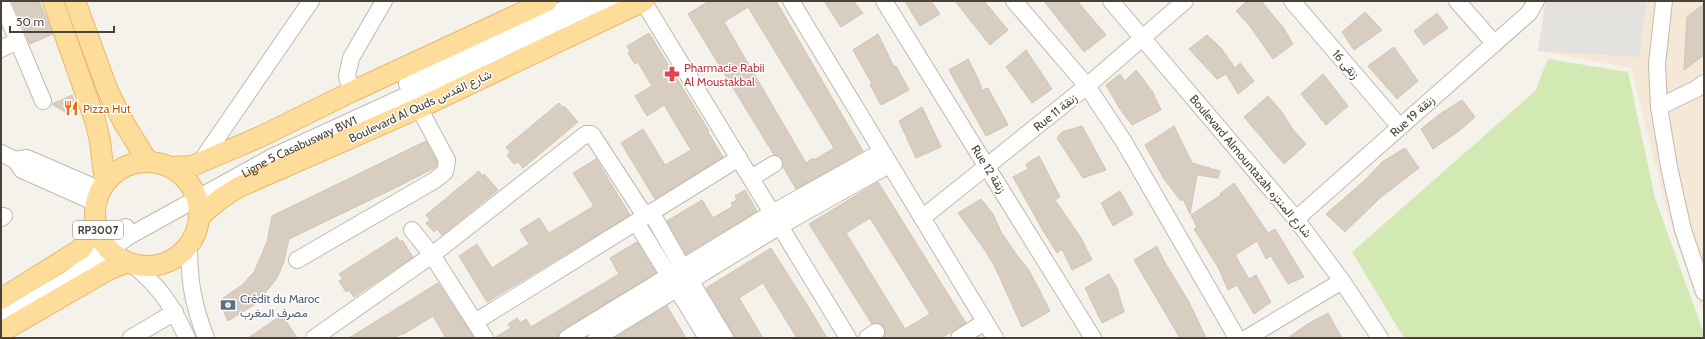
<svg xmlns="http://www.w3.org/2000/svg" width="1705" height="339" viewBox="0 0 1705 339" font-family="Cabin,Vazirmatn,sans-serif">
  <rect width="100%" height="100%" fill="#f5f2eb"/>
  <polygon fill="#f6e8d7" points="1545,1 1704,1 1704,313 1693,288 1668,215 1631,68 1538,51"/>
  <polygon fill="#d3e9b4" points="1548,59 1628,72 1655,198 1704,334 1704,338 1404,338 1352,252 1535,91"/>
  <polygon fill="#e4e2df" points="1546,1 1647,1 1639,57 1538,51"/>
  <g fill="#d7cdc0" stroke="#d2c4b3" fill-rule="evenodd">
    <polygon points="12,1 39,1 53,34 30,44"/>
    <path d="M709 1H776L863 151 796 189 783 167 782 159 774 155 688 14ZM748 7 834 148 814 160 813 158 806 163 724 22Z"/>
    <polygon points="824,1 853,1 863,13 841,27"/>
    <polygon points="905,1 931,1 940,14 920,26"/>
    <polygon points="955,1 984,1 1008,30 990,45"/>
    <polygon points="1044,1 1077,1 1106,35 1084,52"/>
    <polygon points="1247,1 1261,1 1283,27 1293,44 1273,59 1249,25 1236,11"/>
    <polygon points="1704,4 1704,55 1684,70 1687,17"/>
    <polygon points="1365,12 1382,30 1354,50 1342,32"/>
    <polygon points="1437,13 1448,28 1424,45 1414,31"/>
    <polygon points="649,33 709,131 708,132 723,157 655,199 621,143 643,129 665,165 691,150 664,105 647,116 635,96 652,86 638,62 635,64 628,53 630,51 627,46"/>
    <polygon points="878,34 894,67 896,66 909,90 881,105 870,85 872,84 853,50"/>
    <polygon points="1207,35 1221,48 1235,68 1240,63 1254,81 1238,94 1226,74 1217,79 1189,49"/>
    <polygon points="1394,47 1418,81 1397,99 1368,66"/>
    <polygon points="1026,50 1052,89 1032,103 1006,67"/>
    <polygon points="968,59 979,81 982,90 988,88 1008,125 986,136 949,70"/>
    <polygon points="1136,70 1152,91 1161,110 1132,125 1120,109 1106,85 1120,74 1125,81"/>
    <polygon points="1323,74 1348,106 1326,125 1301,94"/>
    <polygon points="72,95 77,108 68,114 52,104"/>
    <polygon points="1268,96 1281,111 1294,131 1306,144 1284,164 1244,117"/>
    <polygon points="1462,100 1475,117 1459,131 1433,149 1421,129 1440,114"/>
    <polygon points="559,103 563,108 564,106 578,122 523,168 518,162 514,164 507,155 510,152 506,147"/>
    <polygon points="922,107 941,147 916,158 899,121"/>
    <polygon points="1082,126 1106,170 1083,178 1057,138 1062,132"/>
    <polygon points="1174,126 1192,163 1220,171 1218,178 1197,175 1190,214 1183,199 1181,201 1164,179 1145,145"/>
    <polygon points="426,141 437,162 436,167 397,187 289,239 284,261 277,278 257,303 228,321 219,301 242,285 254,272 267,242 272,216"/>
    <polygon points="1405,148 1419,168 1380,198 1345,232 1326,214 1365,180 1382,162"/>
    <polygon points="1039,156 1060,197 1055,200 1081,238 1092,260 1072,270 1062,249 1057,253 1045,234 1013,177 1028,169 1026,164"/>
    <polygon points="596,159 630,215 487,302 459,256 477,244 492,268 529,244 520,230 539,218 549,233 594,206 573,173"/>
    <polygon points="479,171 482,176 484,174 498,190 442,235 437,229 434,232 426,223 430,220 426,215"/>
    <path d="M878 182 966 323 941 338H883L885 332 884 327 880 323 872 324 809 224ZM870 218 930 314 905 329 846 233Z"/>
    <polygon points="1234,183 1268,233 1275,229 1304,277 1288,284 1271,256 1266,259 1257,241 1235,255 1249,279 1256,275 1271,302 1254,314 1237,285 1228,290 1218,267 1194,229 1197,227 1191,215 1221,195 1220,194"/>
    <polygon points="745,190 757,211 686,254 667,221 702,200 713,218 733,206 731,203 737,200 735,196"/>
    <polygon points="1120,191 1133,214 1113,226 1101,203"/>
    <polygon points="981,199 993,214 1001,232 1016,254 1029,270 1050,311 1022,327 994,265 982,246 958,213"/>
    <polygon points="397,237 400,242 402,240 413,257 354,297 349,290 346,292 339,281 343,279 339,274"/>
    <polygon points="637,242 656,273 562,330 558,338 494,338 511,328 508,324 517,318 520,323 526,319 531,327 619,274 610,258"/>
    <polygon points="1157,246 1164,261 1189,302 1206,338 1180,338 1134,260"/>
    <polygon points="771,248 809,308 827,338 797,338 763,283 739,298 763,338 734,338 733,333 706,288"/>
    <polygon points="1109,274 1117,288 1124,312 1102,323 1085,288"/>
    <polygon points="438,283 474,338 446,338 433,316 402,335 401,334 393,338 349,338"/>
    <polygon points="667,306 686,338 614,338"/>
    <polygon points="1328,313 1342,338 1288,338 1306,325"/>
    <polygon points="282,315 297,338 248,338"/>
  </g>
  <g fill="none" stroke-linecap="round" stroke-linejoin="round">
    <g stroke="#c1b9ad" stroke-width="18">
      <g id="minor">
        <polyline points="1,1 43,101"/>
        <polyline points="643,1 848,338"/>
        <polyline points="791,1 995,338"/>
        <polyline points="884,1 1093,338"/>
        <polyline points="1014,1 1087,86 1124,142 1237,338"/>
        <polyline points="1111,1 1296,219 1342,281 1380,338"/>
        <polyline points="1292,1 1400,127"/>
        <polyline points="1457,1 1494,43"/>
        <polyline points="1664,1 1657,64 1659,107 1669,167 1683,230 1704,292"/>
        <polyline points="1,49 17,41"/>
        <polyline points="407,84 581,1"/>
        <polyline points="351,92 347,76 351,58 384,1"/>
        <polyline points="1659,107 1696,89 1704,83"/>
        <polyline points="1,153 15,160 22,170 96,203"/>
        <polyline points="15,160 27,158 101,190"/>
        <polyline points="199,164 311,1"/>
        <polyline points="751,178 774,164"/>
        <polyline points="651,212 682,267 725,338"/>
        <polyline points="1,218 4,216"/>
        <polyline points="922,218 1087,86 1185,1"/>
        <polyline points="1296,219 1529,13 1536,1"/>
        <polyline points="636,222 707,338"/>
        <polyline points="412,230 432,255 485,338"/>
        <path d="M189 245C189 282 193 304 206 338"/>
        <polyline points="77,259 126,227"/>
        <polyline points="297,260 435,180 445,172 447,160 419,108"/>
        <path d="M132 264C160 287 172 305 187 338"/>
        <path id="s1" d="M1 319 67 280 131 235 272 157 612 1"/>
        <polyline points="475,322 739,158"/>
        <polyline points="131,338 175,312"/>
        <polyline points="314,338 432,255 586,134 591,134 593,136 645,216"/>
        <polyline points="567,338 772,213 881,152"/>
        <polyline points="596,338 780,226 889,165"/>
        <polyline points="867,338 876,332"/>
        <polyline points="959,338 985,322"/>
        <polyline points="1247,338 1342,281"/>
      </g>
    </g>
    <g stroke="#e4ba6a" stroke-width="22">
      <g id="major">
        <polyline points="53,1 95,120 100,141 105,183"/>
        <polyline points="75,1 108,91 124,123 148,162"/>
        <circle cx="147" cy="214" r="52"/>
        <polyline points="172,167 192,166 262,136 351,92 547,1"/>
        <polyline points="200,216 220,199 239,187 419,108 644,1"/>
        <polyline points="1,299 81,249 97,226"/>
        <polyline points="1,332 108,270 127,262"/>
      </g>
    </g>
    <use href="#minor" stroke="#fff" stroke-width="16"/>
    <use href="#major" stroke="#fedd9b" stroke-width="20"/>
  </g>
  <defs>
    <g id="pharmacy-bare" transform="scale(1.2)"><path d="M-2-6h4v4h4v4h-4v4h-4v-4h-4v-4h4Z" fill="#e0444e" stroke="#fff" stroke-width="2.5" paint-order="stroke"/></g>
    <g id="restaurant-bare" transform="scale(1.2)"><path d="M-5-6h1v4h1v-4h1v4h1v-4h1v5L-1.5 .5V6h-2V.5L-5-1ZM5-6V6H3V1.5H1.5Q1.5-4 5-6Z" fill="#e8710a" stroke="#fff" stroke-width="2.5" paint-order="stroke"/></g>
    <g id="bank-bare" transform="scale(1.2)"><path d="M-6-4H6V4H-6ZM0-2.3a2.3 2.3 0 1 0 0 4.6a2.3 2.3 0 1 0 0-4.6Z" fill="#5c6f8a" stroke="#fff" stroke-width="2.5" paint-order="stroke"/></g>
  </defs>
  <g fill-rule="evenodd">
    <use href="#pharmacy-bare" x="672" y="74"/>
    <use href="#restaurant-bare" x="71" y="108"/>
    <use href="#bank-bare" x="228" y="305"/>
  </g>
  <g text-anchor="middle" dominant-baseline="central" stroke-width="3" stroke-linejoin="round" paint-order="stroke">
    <rect fill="#fff" stroke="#807b74" stroke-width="1" x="73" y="221" width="50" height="18" rx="3"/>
    <g font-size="11" font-weight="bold" fill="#494238">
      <text x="98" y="230">RP3007</text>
    </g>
    <g font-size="12" fill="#494238" stroke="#fff">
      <text transform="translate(1346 64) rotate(49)">زنقى 16</text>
      <text transform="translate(420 106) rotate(-25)">Boulevard Al Quds شارع القدس</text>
      <text transform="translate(1055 112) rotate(-39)">Rue 11 زنقة</text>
      <text transform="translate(1412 116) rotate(-42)">Rue 19 زنقة</text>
      <text stroke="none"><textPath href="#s1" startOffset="345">Ligne 5 Casabusway BW1</textPath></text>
      <text transform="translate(1251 166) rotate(50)">Boulevard Almountazah شارع المنتزه</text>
      <text transform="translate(989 169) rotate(58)">Rue 12 زنقة</text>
    </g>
    <g font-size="12" fill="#be3a42" stroke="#fff" text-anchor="start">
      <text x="684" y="67">Pharmacie Rabii<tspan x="684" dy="14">Al Moustakbal</tspan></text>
    </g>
    <g font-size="12" fill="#c56008" stroke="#fff" text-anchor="start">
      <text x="83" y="108">Pizza Hut</text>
    </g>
    <g font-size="12" fill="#4e5e75" stroke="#fff" text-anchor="start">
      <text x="240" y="298">Crédit du Maroc<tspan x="240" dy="14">مصرف المغرب</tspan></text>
    </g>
  </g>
  <rect width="1705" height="339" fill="none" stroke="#494238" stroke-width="4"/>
  <path d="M10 26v6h104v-6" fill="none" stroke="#494238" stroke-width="2"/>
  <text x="16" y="26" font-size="12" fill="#494238" stroke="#ffffff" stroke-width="3" paint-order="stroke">50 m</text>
</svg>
